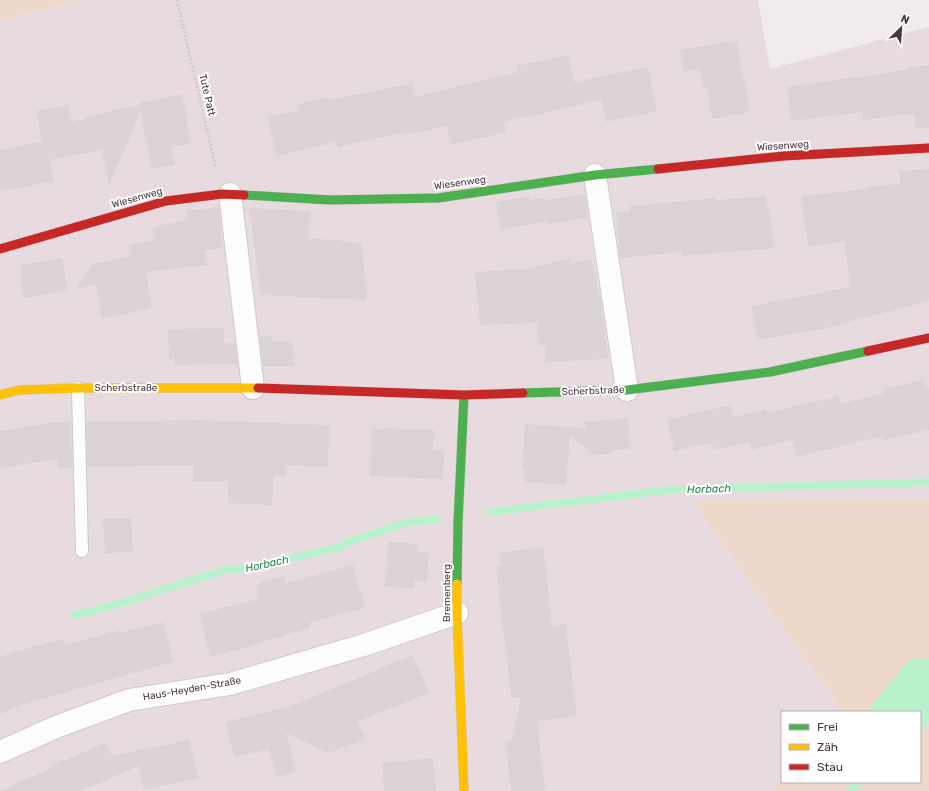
<svg xmlns="http://www.w3.org/2000/svg" width="929" height="791" viewBox="0 0 929 791" font-family="Rubik,sans-serif">
  <rect width="100%" height="100%" fill="#f2ebed"/>
  <polygon fill="#e8dbdf" points="79,0 758,0 770,69 929,27 929,499 691,501 838,704 836,712 782,712 782,777 773,791 0,791 0,20"/>
  <g fill="#eed7cb">
    <polygon points="0,0 79,0 0,20"/>
    <polygon points="929,499 929,658 909,661 866,712 836,712 838,704 691,501"/>
    <polygon points="929,722 929,791 773,791 782,777 782,782 920,782 920,735"/>
  </g>
  <polygon fill="#baf1cd" points="929,658 929,722 920,735 920,712 866,712 909,660"/>
  <g fill="none" stroke-linecap="round" stroke-linejoin="round">
    <g stroke="#baf1cd" stroke-width="8">
      <polyline points="490,512 669,490 929,482"/>
      <polyline points="75,615 125,602 227,569 238,570 341,547 348,542 404,523 436,519"/>
      <polyline points="850,791 858,782"/>
    </g>
  </g>
  <g fill="#dcd3d6">
    <polygon points="736,40 750,112 712,119 707,87 704,88 700,69 684,71 680,50"/>
    <polygon points="568,55 574,82 648,67 657,111 606,122 602,100 504,122 506,132 451,145 447,126 400,136 400,133 338,147 337,142 276,156 268,117 299,110 298,104 328,97 329,100 358,94 358,95 412,83 415,97 518,72 517,66"/>
    <polygon points="929,65 929,128 916,129 914,114 908,115 908,114 863,120 862,112 792,121 787,87 908,70 907,68"/>
    <polygon points="182,94 191,143 172,147 175,165 152,169 140,112 109,186 102,150 50,160 54,181 0,192 0,150 42,141 36,111 68,105 71,122 112,111 112,110 139,106 139,103"/>
    <polygon points="929,169 929,301 831,327 757,340 751,306 850,287 845,242 808,246 801,196 866,189 865,187 900,184 899,171"/>
    <polygon points="585,194 588,218 548,224 548,221 500,230 496,202 530,197 530,200 545,198 546,200"/>
    <polygon points="766,196 775,248 683,256 683,252 620,258 616,212 630,211 630,206 716,198 717,200"/>
    <polygon points="219,207 222,247 204,251 207,265 146,272 152,309 102,318 96,284 77,288 93,264 131,256 129,245 155,240 152,227 188,220 186,211"/>
    <polygon points="249,208 310,211 309,239 342,240 342,242 361,243 367,289 366,300 261,295"/>
    <polygon points="62,258 68,290 24,298 20,275 22,275 20,265"/>
    <polygon points="570,259 570,264 592,259 601,301 608,359 545,362 545,346 538,346 537,323 480,325 475,272 524,269"/>
    <polygon points="224,328 224,344 235,342 238,364 175,365 174,358 169,358 168,329"/>
    <polygon points="272,335 273,341 292,341 295,366 263,366 260,337"/>
    <polygon points="923,380 925,388 929,387 929,430 884,440 883,436 796,457 792,440 751,450 749,442 714,450 712,443 674,451 667,420 730,405 733,417 766,409 767,413 838,396 840,404 884,393 883,389"/>
    <polygon points="628,418 630,449 613,450 609,454 595,455 570,435 566,485 524,482 525,469 522,469 525,424 586,428 585,422"/>
    <polygon points="195,420 329,425 328,467 286,465 286,476 274,475 272,505 228,503 228,481 193,481 193,465 87,467 86,422"/>
    <polygon points="53,422 71,422 72,467 59,469 57,459 0,468 0,431"/>
    <polygon points="382,428 434,430 433,450 444,451 443,479 370,476 371,429 382,429"/>
    <polygon points="131,518 133,552 105,553 103,519"/>
    <polygon points="388,542 417,544 416,551 429,553 427,581 414,581 414,588 385,587"/>
    <polygon points="543,547 552,625 566,624 577,716 537,721 545,791 511,791 505,741 512,740 521,697 511,697 496,566 501,565 499,553"/>
    <polygon points="353,565 365,608 309,623 310,628 255,644 256,645 210,657 199,614 258,599 256,584 284,576 286,583"/>
    <polygon points="164,622 173,662 24,704 0,714 0,657 11,653 63,639 65,645 121,630 121,633"/>
    <polygon points="413,655 429,693 358,721 365,739 329,753 286,733 296,772 276,777 269,749 234,757 226,722 291,706"/>
    <polygon points="189,740 198,778 144,790 139,766 80,791 0,791 53,767 52,765 106,743 112,756"/>
    <polygon points="433,758 436,791 384,791 382,763"/>
  </g>
  <g fill="none" stroke-linecap="round" stroke-linejoin="round">
    <g stroke="#d0c8cb" stroke-width="14">
      <polyline id="lane" points="78,388 82,551"/>
    </g>
    <g stroke="#d0c8cb" stroke-width="24">
      <g id="street">
        <polyline points="595,175 627,390"/>
        <polyline points="230,194 253,388"/>
        <polyline points="0,752 56,727 129,700 230,684 364,645 457,613"/>
      </g>
    </g>
    <g stroke="#d7c8cc" stroke-width="10">
      <g id="fast">
        <polyline points="244,195 330,200 438,198 595,175 658,169"/>
        <polyline points="523,393 627,390 770,372 868,351"/>
        <polyline points="457,584 458,523 464,395"/>
      </g>
    </g>
    <g stroke="#d7c8cc" stroke-width="10">
      <g id="slow">
        <polyline points="0,395 19,390 78,388 258,388"/>
        <polyline points="457,584 457,613 464,791"/>
      </g>
    </g>
    <g stroke="#d7c8cc" stroke-width="10">
      <g id="jam">
        <polyline points="658,169 784,156 929,148"/>
        <polyline points="0,249 166,201 222,194 244,195"/>
        <polyline points="868,351 929,338"/>
        <polyline points="258,388 464,395 523,393"/>
      </g>
    </g>
    <polyline stroke="#d2cace" stroke-width="2.5" stroke-dasharray="2 2" stroke-linecap="butt" points="177,0 216,169"/>
    <use href="#lane" stroke="#fdfcfc" stroke-width="12"/>
    <use href="#street" stroke="#fdfcfc" stroke-width="22"/>
    <use href="#fast" stroke="#4caf50" stroke-width="9"/>
    <use href="#slow" stroke="#ffc107" stroke-width="9"/>
    <use href="#jam" stroke="#c62828" stroke-width="9"/>
  </g>
  <g text-anchor="middle" dominant-baseline="central" stroke-width="4" stroke-linejoin="round" paint-order="stroke">
    <g font-size="10" fill="#49363e" stroke="#fff">
      <text transform="translate(207 95) rotate(77)">Tute Patt</text>
      <text transform="translate(783 146) rotate(-4)">Wiesenweg</text>
      <text transform="translate(460 183) rotate(-8)">Wiesenweg</text>
      <text transform="translate(137 198) rotate(-16)">Wiesenweg</text>
      <text x="126" y="388">Scherbstraße</text>
      <text transform="translate(593 391) rotate(-2)">Scherbstraße</text>
      <text transform="translate(447 593) rotate(-90)">Bremenberg</text>
      <text transform="translate(192 689) rotate(-10)">Haus-Heyden-Straße</text>
    </g>
    <g font-size="11" font-style="italic" fill="#228748" stroke="#fff">
      <text transform="translate(709 489) rotate(-2)">Horbach</text>
      <text transform="translate(267 564) rotate(-13)">Horbach</text>
    </g>
  </g>
  <rect x="781" y="711" width="140" height="72" fill="#ffffff" stroke="#b6afb2"/>
  <rect x="789" y="724" width="20" height="6" fill="#4caf50" stroke="#b6afb2"/>
  <text x="817" y="731" font-size="12" fill="#49363e">Frei</text>
  <rect x="789" y="744" width="20" height="6" fill="#ffc107" stroke="#b6afb2"/>
  <text x="817" y="751" font-size="12" fill="#49363e">Zäh</text>
  <rect x="789" y="764" width="20" height="6" fill="#c62828" stroke="#b6afb2"/>
  <text x="817" y="771" font-size="12" fill="#49363e">Stau</text>
  <g transform="translate(901 28) rotate(25)" stroke="#ffffff" stroke-width="3" paint-order="stroke">
  <path d="M0-3L7 15L0 10L-7 15Z" fill="#49363e"/>
  <text y="-6" font-size="11" font-weight="bold" text-anchor="middle" fill="#49363e">N</text>
  </g>
</svg>
